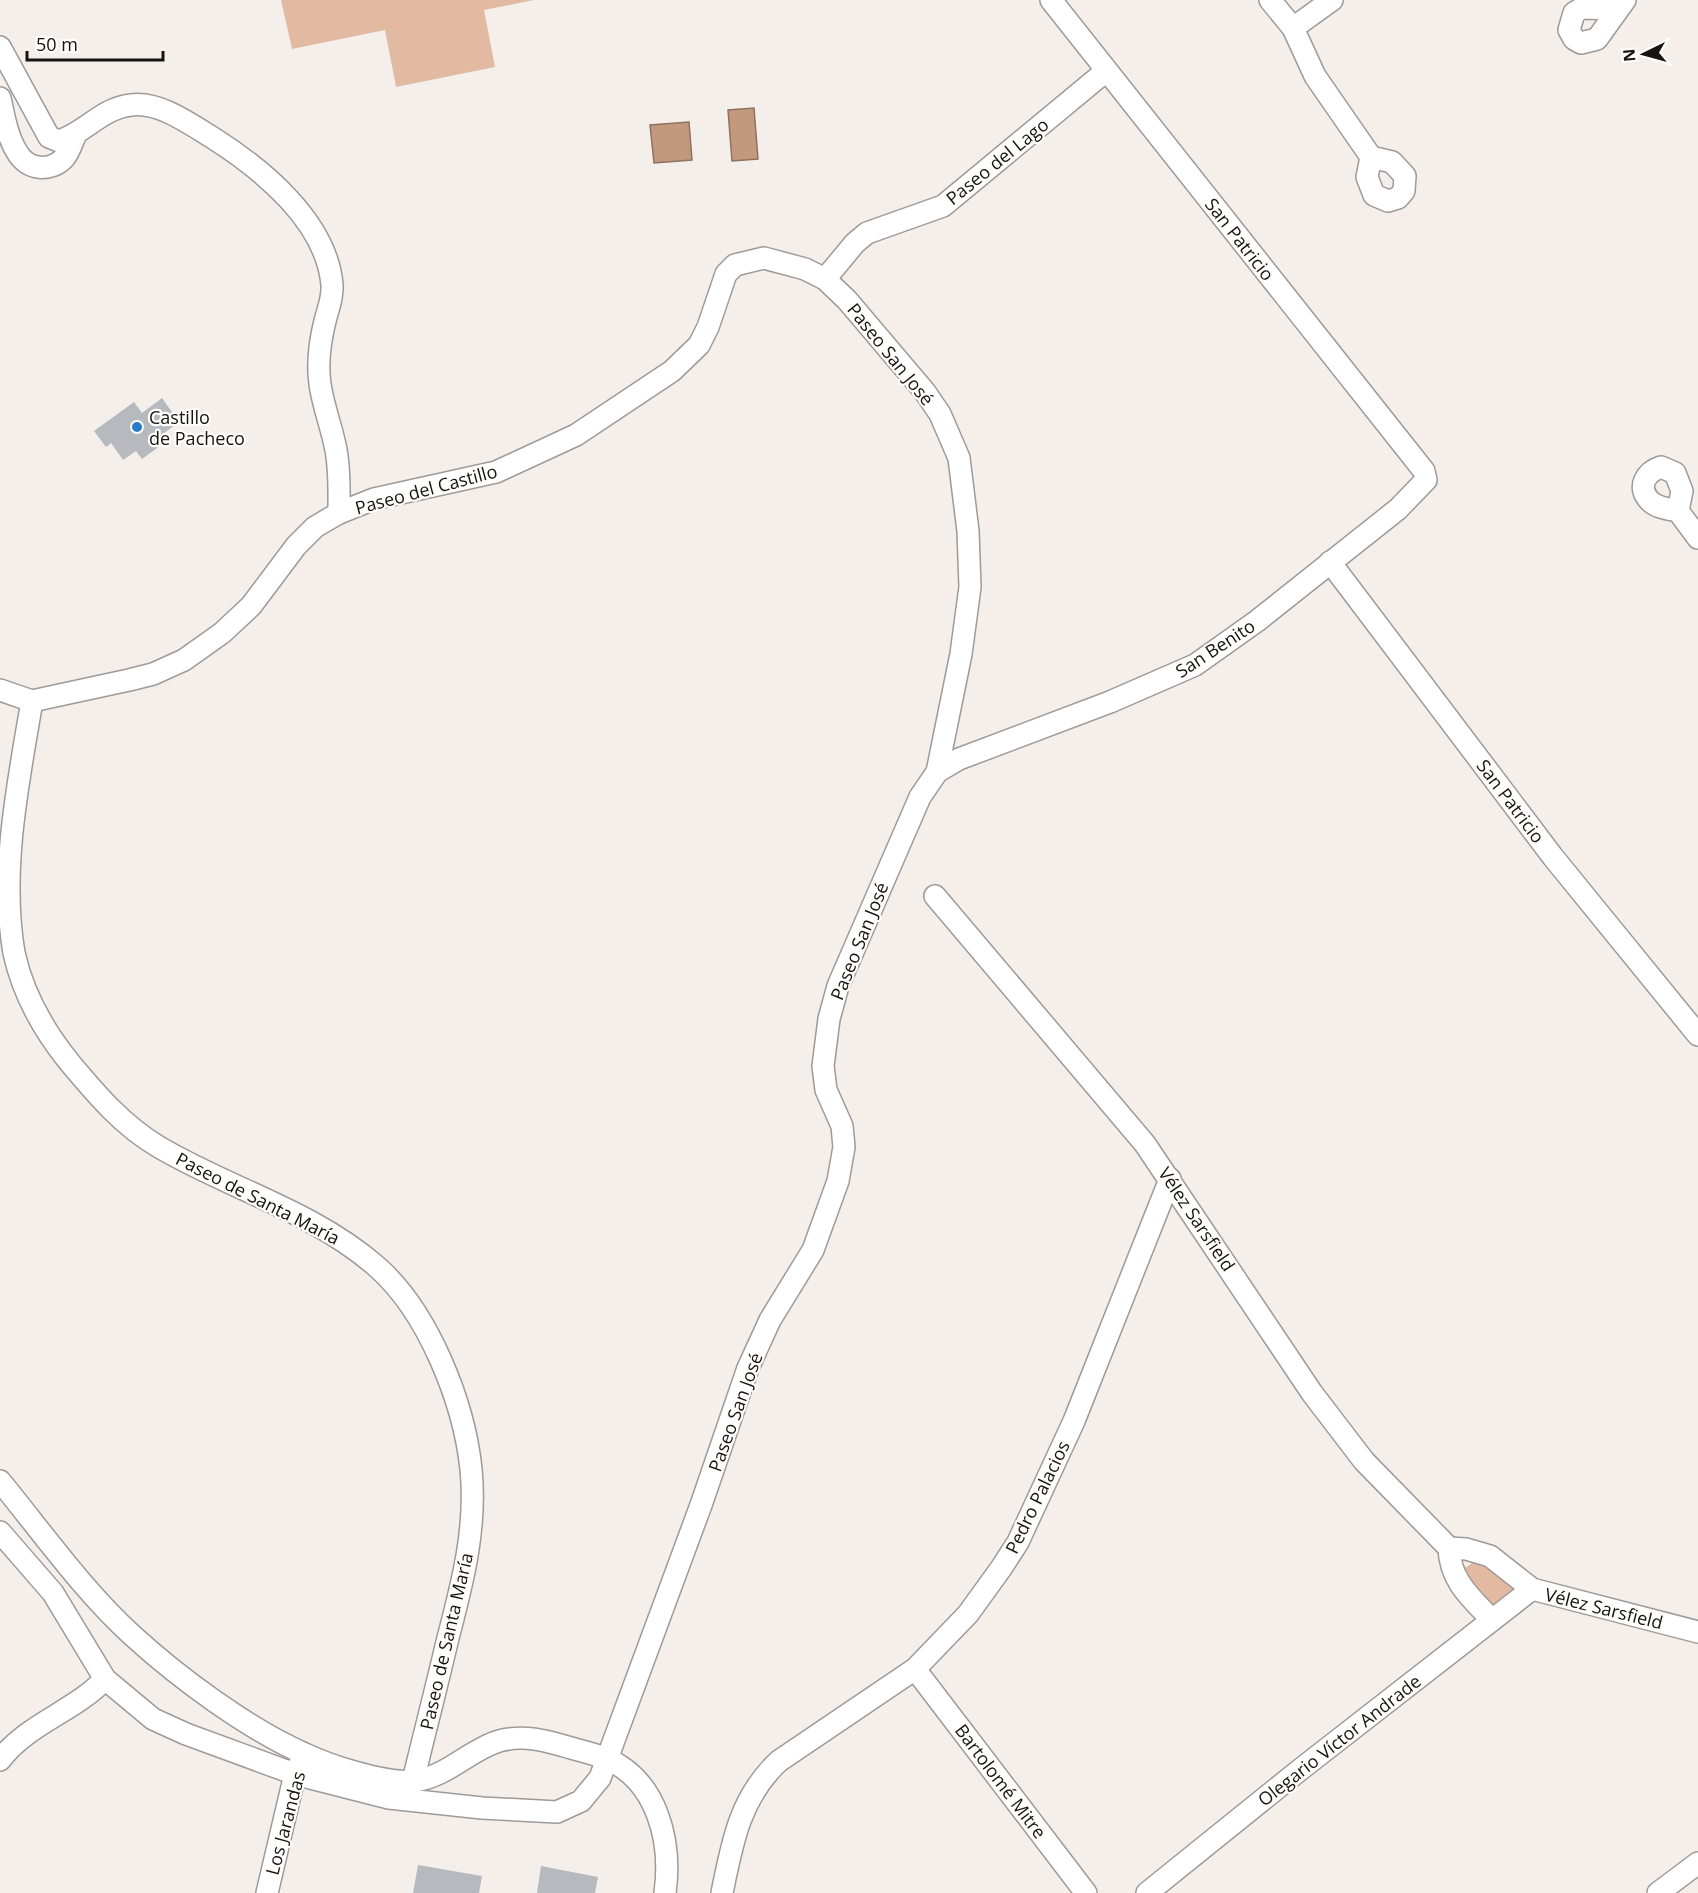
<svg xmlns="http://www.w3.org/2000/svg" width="1698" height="1893" viewBox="0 0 1698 1893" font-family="'Open Sans',sans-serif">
  <rect width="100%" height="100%" fill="#f4efeb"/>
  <g fill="#e2baa2">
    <polygon points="281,0 534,0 484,10 495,67 396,87 385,30 292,49"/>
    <path d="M1475 1561 1482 1562 1515 1587 1491 1606C1481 1595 1466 1584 1465 1568Z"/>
  </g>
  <g fill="#c3997e" stroke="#8f715e" stroke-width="1.5">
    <polygon points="754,108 758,159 732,161 728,110"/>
    <polygon points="689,122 692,160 654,163 650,125"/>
  </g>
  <g fill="#b6babe">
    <polygon points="162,398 179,422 156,439 160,446 142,459 136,451 123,460 111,443 106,447 94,431 134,402 142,413"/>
    <polygon points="418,1865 482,1876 479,1893 413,1893"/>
    <polygon points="541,1866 598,1877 595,1893 537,1893"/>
  </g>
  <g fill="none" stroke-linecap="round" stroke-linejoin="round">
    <g stroke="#9f9a97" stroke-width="24">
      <g id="minor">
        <polyline points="1270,0 1293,28 1315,76 1371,157 1392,162 1405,176 1404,191 1398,198 1388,201 1374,195 1367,177 1371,157"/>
        <polyline points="1617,9 1582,8 1574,13 1569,30 1574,39 1581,43 1597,39 1625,0"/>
        <polyline points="1293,28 1332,0"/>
        <path d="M0 47 49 137 59 141C85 133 102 108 131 105 159 101 190 124 213 138 262 169 327 222 332 285 333 298 328 309 325 321 320 341 317 363 320 384 323 406 332 428 336 450 340 471 339 492 339 513"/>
        <path d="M0 98C4 116 7 136 17 152 27 170 51 173 65 157 69 152 72 143 75 136"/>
        <polyline points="825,279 855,243 867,233 943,206 1106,71"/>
        <path d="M1678 511 1682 491 1675 473 1661 467C1646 472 1636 487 1650 501 1657 508 1669 509 1678 511L1698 538"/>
        <polyline points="1330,562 1553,857 1698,1035"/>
        <polyline points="0,690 32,701 129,680 153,674 184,660 222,633 251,606 296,546 315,527 339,513 374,499 496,472 576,435 672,371 699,345 708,327 726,274 735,265 764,258 805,269 825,279 847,300 925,392 940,414 959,458 968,531 970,587 961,654 937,772 920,797 838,986 829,1019 823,1066 826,1090 842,1126 844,1147 838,1181 813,1250 770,1320 748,1368 701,1505 600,1778 581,1801 557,1812 482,1808 389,1798 295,1774 186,1734 153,1719 105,1679 53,1593 0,1532"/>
        <path d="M32 701C18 783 0 871 14 953 23 994 44 1031 70 1063 96 1094 123 1126 159 1147 230 1189 313 1211 376 1266 428 1311 464 1402 471 1469 477 1529 462 1585 447 1642 436 1689 424 1735 413 1781"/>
        <polyline points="937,772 959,759 1110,702 1195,665 1257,621 1398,509 1426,480 1424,471 1051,0"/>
        <polyline points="935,896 1145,1144 1312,1393 1364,1461 1449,1548"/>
        <path d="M0 1481C41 1531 85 1593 133 1636 179 1678 248 1729 305 1754 330 1766 386 1784 414 1781 447 1777 469 1750 499 1741 524 1734 547 1741 571 1748 582 1751 594 1754 605 1758 658 1780 672 1842 665 1893"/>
        <path d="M1492 1620C1471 1598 1450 1581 1449 1548L1466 1549 1490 1556 1532 1589 1698 1632"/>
        <polyline points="915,1669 1086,1893"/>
        <path d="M0 1760C27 1724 75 1711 105 1679"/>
        <polyline points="267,1893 295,1774 300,1763"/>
        <path d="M722 1893C732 1843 740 1797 779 1761L915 1669 968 1614 1002 1567 1018 1542 1074 1421 1170 1179"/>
        <polyline points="1147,1893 1301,1769 1532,1589"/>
        <polyline points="1658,1893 1698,1863"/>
      </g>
    </g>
    <use href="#minor" stroke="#fff" stroke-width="21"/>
  </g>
  <circle fill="#2b79c9" stroke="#fffdfb" stroke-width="2" cx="137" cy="427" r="6"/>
  <g text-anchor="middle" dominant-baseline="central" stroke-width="4.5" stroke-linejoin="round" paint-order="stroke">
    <g font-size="18" fill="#161413" stroke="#fffdfb">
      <text transform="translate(997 161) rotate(-39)">Paseo del Lago</text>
      <text transform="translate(1240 239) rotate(52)">San Patricio</text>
      <text transform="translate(891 354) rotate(51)">Paseo San José</text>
      <text transform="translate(426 489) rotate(-15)">Paseo del Castillo</text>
      <text transform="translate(1215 648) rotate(-33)">San Benito</text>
      <text transform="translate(1511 801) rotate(53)">San Patricio</text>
      <text transform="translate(859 941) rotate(-68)">Paseo San José</text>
      <text transform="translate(258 1198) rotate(27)">Paseo de Santa María</text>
      <text transform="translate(1197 1219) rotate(56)">Vélez Sarsfield</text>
      <text transform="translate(735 1412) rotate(-70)">Paseo San José</text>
      <text transform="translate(1037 1497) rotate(-64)">Pedro Palacios</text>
      <text transform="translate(1604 1608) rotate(14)">Vélez Sarsfield</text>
      <text transform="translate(446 1641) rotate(-77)">Paseo de Santa María</text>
      <text transform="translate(1339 1740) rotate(-38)">Olegario Víctor Andrade</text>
      <text transform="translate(1001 1781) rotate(53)">Bartolomé Mitre</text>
      <text transform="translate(285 1823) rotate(-75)">Los Jarandas</text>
    </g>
    <g font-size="18" fill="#161413" stroke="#fffdfb" text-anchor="start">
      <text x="149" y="417">Castillo<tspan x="149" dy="21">de Pacheco</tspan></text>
    </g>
  </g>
  <g transform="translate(1644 54) rotate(265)" stroke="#fffdfb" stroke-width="4.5" paint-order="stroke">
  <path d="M0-4.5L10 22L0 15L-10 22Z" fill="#161413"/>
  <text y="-9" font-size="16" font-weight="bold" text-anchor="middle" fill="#161413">N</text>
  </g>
  <path d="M27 51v9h136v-9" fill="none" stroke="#161413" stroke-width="3"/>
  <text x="36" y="51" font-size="18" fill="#161413" stroke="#fffdfb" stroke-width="4.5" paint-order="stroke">50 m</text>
</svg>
